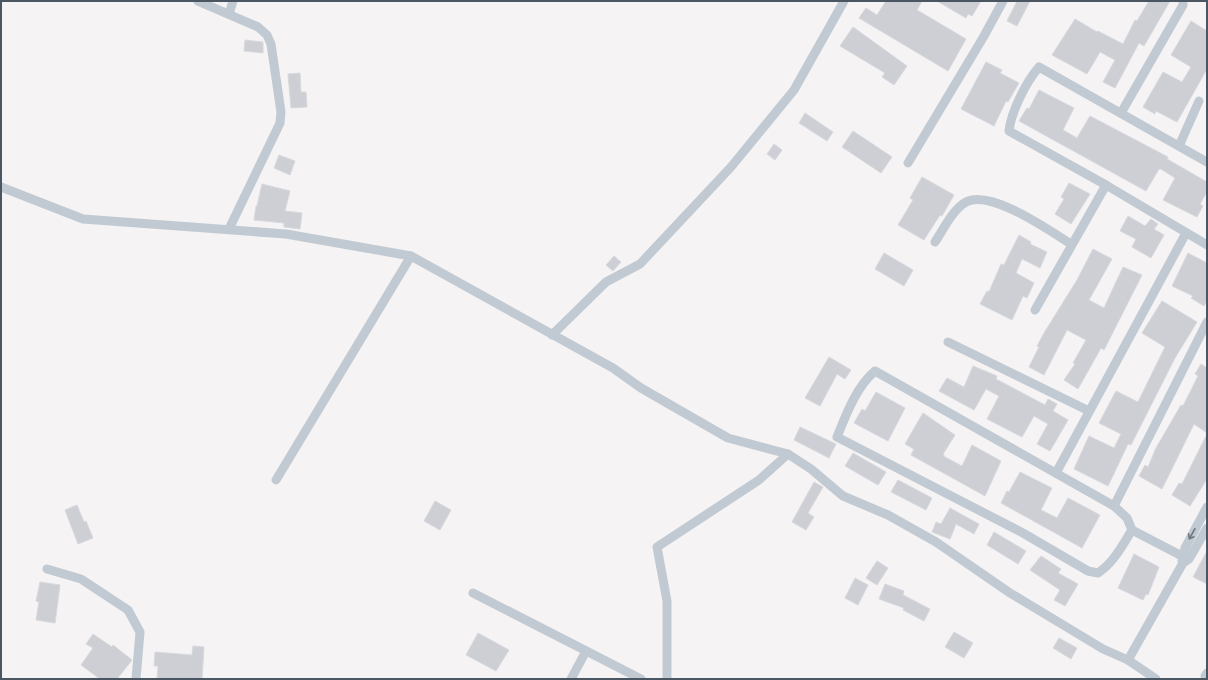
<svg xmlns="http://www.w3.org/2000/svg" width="1208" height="680" viewBox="0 0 1208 680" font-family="'Fira Sans',sans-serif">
  <rect width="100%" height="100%" fill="#f5f3f3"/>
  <g fill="#cdcfd5" stroke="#d7d9de">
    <polygon points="886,1 922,1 917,10 966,39 948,71 859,18 866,8 877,15"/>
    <polygon points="937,1 981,1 972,16 968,14 966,18"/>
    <polygon points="1017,1 1030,1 1017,26 1007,21"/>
    <polygon points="1149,1 1170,1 1144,46 1139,43 1115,88 1103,82 1115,60 1100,52 1087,74 1052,55 1075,19 1097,32 1098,31 1123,44 1135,20 1137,21"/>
    <polygon points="1191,21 1207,31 1207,69 1177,122 1156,111 1155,114 1143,107 1163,72 1182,82 1191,67 1171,55"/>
    <polygon points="853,27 907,66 894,85 882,77 885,73 840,46"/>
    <polygon points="245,40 263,42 263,53 244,51"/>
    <polygon points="986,62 1002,70 1000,73 1019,83 1008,102 1006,101 994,126 961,109"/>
    <polygon points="300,73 301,92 306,92 307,107 291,108 288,74"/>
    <polygon points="1039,90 1074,108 1063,130 1077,138 1090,116 1168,157 1167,159 1207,182 1207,192 1200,204 1203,206 1197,217 1163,200 1175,178 1161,169 1159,169 1146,191 1019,121 1027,108 1029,109"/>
    <polygon points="805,113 833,132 827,141 799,123"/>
    <polygon points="853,131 892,157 881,173 842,147"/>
    <polygon points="774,144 782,150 775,160 767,154"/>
    <polygon points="279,155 295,161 290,175 274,168"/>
    <polygon points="922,177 954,195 942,216 940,215 924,240 898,225 913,200 910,198"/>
    <polygon points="1069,183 1090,194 1071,224 1055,214 1064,199 1061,197"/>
    <polygon points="262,184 290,191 285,211 302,213 300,229 284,227 284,223 254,220 256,206 257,206"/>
    <polygon points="1128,216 1145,226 1151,219 1158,224 1154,229 1164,235 1151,258 1132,247 1136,239 1120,231"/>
    <polygon points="1019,235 1031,242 1030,244 1047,252 1040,268 1022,259 1016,273 1034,283 1027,298 1023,296 1012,320 980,304 987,291 989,292 1001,264 1004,265"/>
    <polygon points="1093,249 1112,259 1089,300 1104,308 1123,267 1142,275 1104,350 1101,348 1078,389 1064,380 1075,364 1073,363 1086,340 1067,330 1044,375 1029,367 1039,347 1037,346 1044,333 1077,280"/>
    <polygon points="884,253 913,270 904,286 875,269"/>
    <polygon points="1188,253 1207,263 1207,301 1204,306 1191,298 1193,296 1172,286"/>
    <polygon points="614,256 621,262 613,271 606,265"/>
    <polygon points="1162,301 1197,322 1175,358 1131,445 1128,444 1108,486 1074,469 1089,436 1114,448 1121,434 1099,423 1116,391 1138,402 1165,347 1142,333"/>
    <polygon points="829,357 851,370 845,379 837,374 820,406 805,398"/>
    <polygon points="1201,364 1207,368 1207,433 1194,424 1162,489 1139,476 1145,465 1148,467 1156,448 1181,405 1183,406 1198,376 1195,374"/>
    <polygon points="973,366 997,376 996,379 1045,405 1048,399 1057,404 1053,411 1068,420 1050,451 1037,444 1048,424 1034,416 1022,437 987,419 999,396 986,389 974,410 939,391 947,378 964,387"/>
    <polygon points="876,392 905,408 888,441 854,423 862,409 865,411"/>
    <polygon points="923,413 955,435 943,454 945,457 962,466 972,445 1001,461 985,496 911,455 914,449 905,444"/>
    <polygon points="800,427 836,444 829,458 794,440"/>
    <polygon points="1207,434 1207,479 1190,506 1172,495 1179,483 1182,484"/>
    <polygon points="853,453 886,472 878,485 845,466"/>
    <polygon points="1020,472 1052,488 1041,510 1057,518 1068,498 1100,515 1082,548 1001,503 1007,491 1009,492"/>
    <polygon points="898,480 932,498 926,510 891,492"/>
    <polygon points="814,482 823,487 808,513 814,517 806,530 792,522"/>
    <polygon points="435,501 451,510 440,530 424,521"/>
    <polygon points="77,505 84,522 86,521 93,538 78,544 65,510"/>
    <polygon points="950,508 979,524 974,534 956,524 950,539 932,532 936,522 941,524"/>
    <polygon points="994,532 1026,551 1018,564 987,545"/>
    <polygon points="1207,551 1207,584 1193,577"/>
    <polygon points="1134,554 1159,567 1148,595 1146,594 1143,600 1118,588"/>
    <polygon points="1041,556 1061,569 1058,573 1078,584 1065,606 1054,600 1060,590 1030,570"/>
    <polygon points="877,561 888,568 877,585 866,578"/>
    <polygon points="855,578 868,585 858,605 845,598"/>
    <polygon points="40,582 60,585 55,623 36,620 39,602 36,601"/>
    <polygon points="885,584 904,591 903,595 930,609 924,621 903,610 904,608 879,599"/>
    <polygon points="954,632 973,643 964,658 945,647"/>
    <polygon points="478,633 509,650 496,671 466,655"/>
    <polygon points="93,634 112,647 113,645 132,660 117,679 100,679 81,665 93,648 86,644"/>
    <polygon points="1059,638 1077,648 1071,659 1053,648"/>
    <polygon points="193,646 204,647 202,679 157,679 158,666 154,666 155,652 192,655"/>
  </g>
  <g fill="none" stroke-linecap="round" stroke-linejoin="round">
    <g stroke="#c1cad2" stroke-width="9">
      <polyline points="198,1 258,27 267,35 271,44 281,112 280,123 229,229"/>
      <polyline points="229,14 233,1"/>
      <polyline points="1121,113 1183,5 1183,1"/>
      <polyline points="1179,146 1199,101"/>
      <path d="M1207 162 1039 67C1026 82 1011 112 1009 131L1106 185 1207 245"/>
      <polyline points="908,163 984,36 1003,1"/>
      <polyline points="1,187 83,219 286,234 411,256 613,368 641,388 728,438 788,454 811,469 843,496 888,515 936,542 1010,593 1103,649 1128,660 1156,679"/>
      <path d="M935 242C943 230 953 209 966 202 991 189 1050 231 1071 244"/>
      <polyline points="1035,310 1106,185"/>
      <polyline points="552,335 606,282 640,264 731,167 794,90 844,1"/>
      <polyline points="948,342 1089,411"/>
      <polyline points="1056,473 1186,233"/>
      <polyline points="276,480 411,256"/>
      <polyline points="1114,506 1207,322"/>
      <path d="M1132 530C1122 546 1114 562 1098 573L1088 571 1023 533 837 437C846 415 856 387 875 371L1114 506 1127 518 1132 530 1182 556"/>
      <polyline points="1182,561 1185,548 1207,507"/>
      <polyline points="47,569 81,579 128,610 140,632 136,679"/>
      <polyline points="473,593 641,679"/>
      <polyline points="1128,660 1183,563 1189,559 1207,528"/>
      <polyline points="1205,676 1207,673"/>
      <polyline points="571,679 586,651"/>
      <polyline points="667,679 667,601 657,547 759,480 788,454"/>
    </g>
  </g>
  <defs><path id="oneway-shaft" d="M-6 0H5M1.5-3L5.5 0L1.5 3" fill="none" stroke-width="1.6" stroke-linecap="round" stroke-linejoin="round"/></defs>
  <use stroke="#6e7983" href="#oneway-shaft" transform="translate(1192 534) rotate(119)"/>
  <rect width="1208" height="680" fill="none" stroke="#4a5661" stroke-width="4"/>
</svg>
